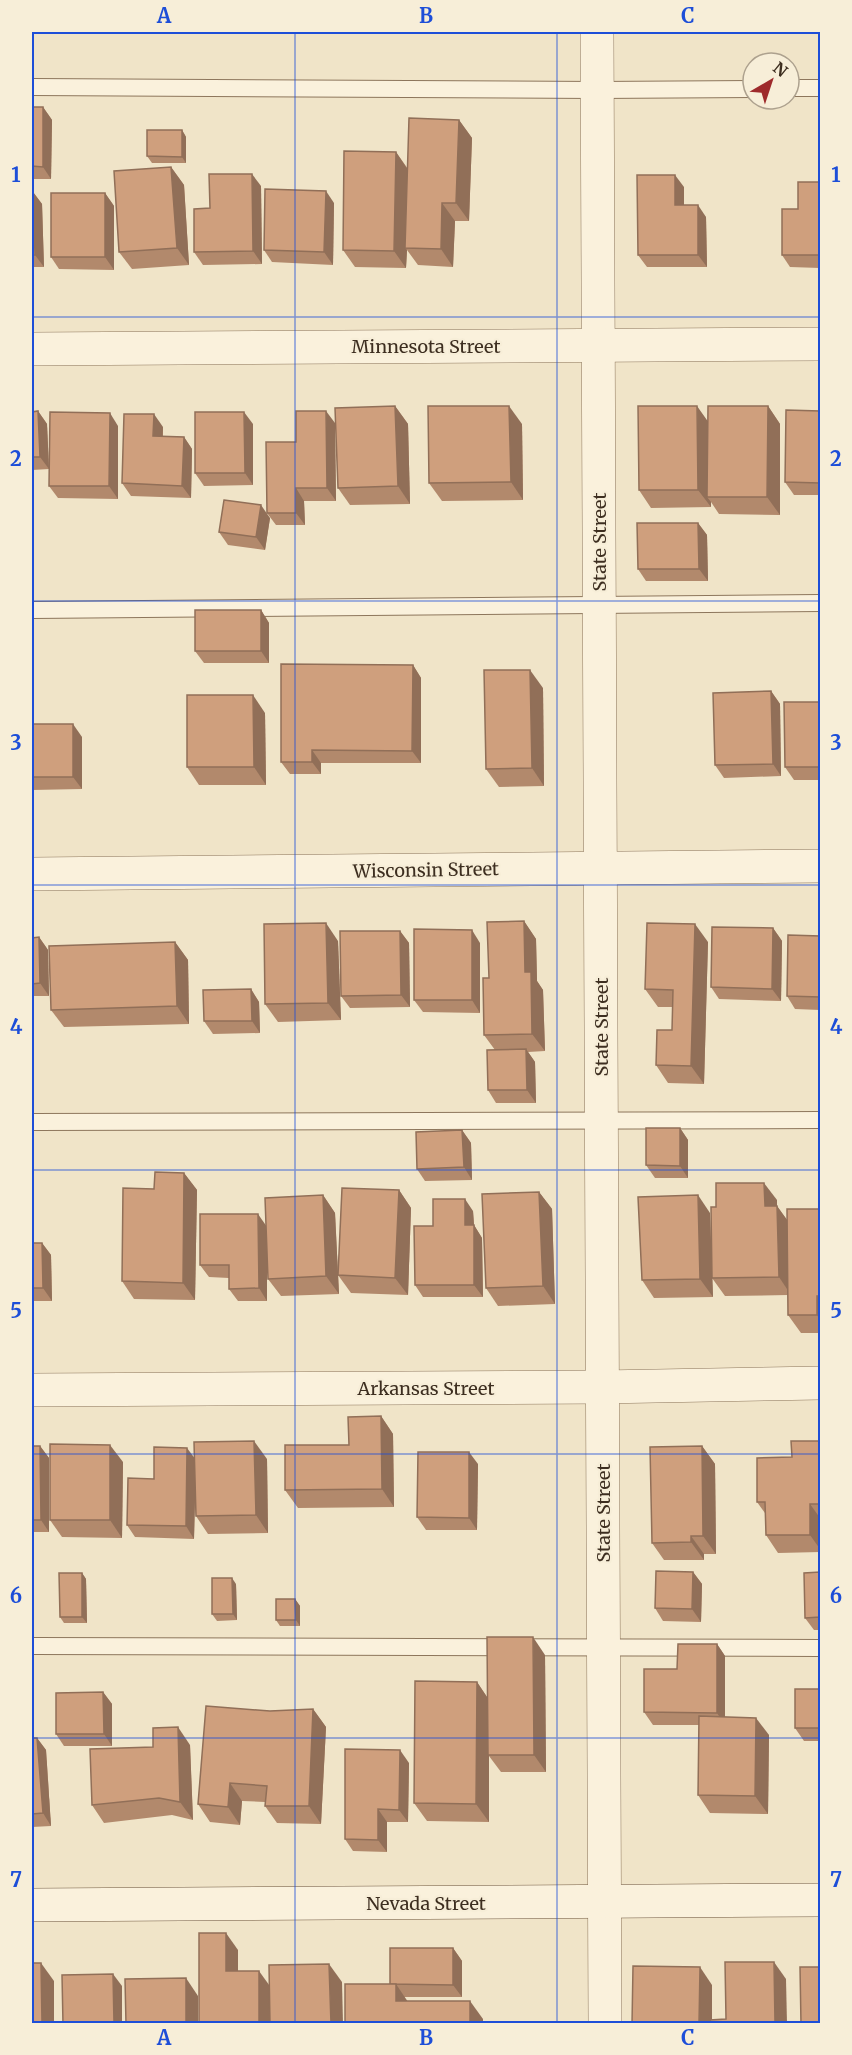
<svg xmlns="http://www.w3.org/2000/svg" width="852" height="2055" viewBox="0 0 852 2055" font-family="Merriweather,serif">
  <rect width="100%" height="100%" fill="#f0e4c8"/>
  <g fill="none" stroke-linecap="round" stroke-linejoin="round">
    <g stroke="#8d765c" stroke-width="18">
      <g id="lane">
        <polyline points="32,87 597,90 753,89"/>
        <polyline points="789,88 820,88"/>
        <polyline points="32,610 820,603"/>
        <polyline points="32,1122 820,1120"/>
        <polyline points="32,1646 820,1648"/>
      </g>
    </g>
    <g stroke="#8d765c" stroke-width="34">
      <g id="street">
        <polyline points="597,32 605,2024"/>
        <polyline points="32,349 820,344"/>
        <polyline points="32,874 820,866"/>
        <polyline points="32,1390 602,1387 820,1383"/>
      </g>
    </g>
    <g stroke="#6f573f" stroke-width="34">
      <polyline id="secondary" points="32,1905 820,1900"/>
    </g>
    <use href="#lane" stroke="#faf1dc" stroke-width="16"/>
    <use href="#street" stroke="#faf1dc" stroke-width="33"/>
    <use href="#secondary" stroke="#faf1dc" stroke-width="33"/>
  </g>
  <g fill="#b2896c">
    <polygon points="32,107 43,107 52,120 51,179 32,179"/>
    <polygon points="459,120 472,138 469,221 455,221 453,267 418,265 407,250 406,268 355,267 343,250 396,152 408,169"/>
    <polygon points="182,130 186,137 186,163 152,163 147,156"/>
    <polygon points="171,167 184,185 189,265 132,269 119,252"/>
    <polygon points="820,182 820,268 790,267 782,255 798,209"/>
    <polygon points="261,186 262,264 203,265 194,252 210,208"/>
    <polygon points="684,187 684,205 706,217 707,267 647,267 638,255"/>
    <polygon points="32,192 33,192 42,204 44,267 32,267"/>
    <polygon points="105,193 114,206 114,270 59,269 51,257"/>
    <polygon points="334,203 333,265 272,262 264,250"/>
    <polygon points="395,406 408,424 410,504 350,505 338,488"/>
    <polygon points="768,406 780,424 780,515 719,514 711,502 711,507 651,508 639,490 708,421"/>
    <polygon points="38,411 47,424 49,469 32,470 32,412"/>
    <polygon points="820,411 820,495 794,495 785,482"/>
    <polygon points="335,423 336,501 304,501 305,525 276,525 267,513 296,442"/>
    <polygon points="253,424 253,485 204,486 195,473"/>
    <polygon points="522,424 523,500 442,501 429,483"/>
    <polygon points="118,426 118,499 58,498 49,486"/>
    <polygon points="163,427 163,436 184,437 192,449 191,498 131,496 122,483"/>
    <polygon points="270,518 265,550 228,545 219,532"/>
    <polygon points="698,523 707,535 708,581 646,581 638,569"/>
    <polygon points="261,610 269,623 269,663 204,663 195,651"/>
    <polygon points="413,665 421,678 421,763 321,763 321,774 290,774 281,762"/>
    <polygon points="543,688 544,786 499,787 486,769"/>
    <polygon points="771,691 780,704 781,776 724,778 715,765"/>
    <polygon points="820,702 820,780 794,780 785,767"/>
    <polygon points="265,713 266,785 199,785 187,767"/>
    <polygon points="32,724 82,737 82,789 32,790"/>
    <polygon points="524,921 536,939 537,981 543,990 545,1051 528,1052 535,1062 536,1103 496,1103 488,1090 495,1050 484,1035 489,978"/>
    <polygon points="773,928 782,941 781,1001 719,999 711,987"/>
    <polygon points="400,931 409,943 410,1007 350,1008 341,996"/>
    <polygon points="820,936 820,1010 795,1009 787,996"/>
    <polygon points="39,937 48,950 49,996 32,996 32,938"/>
    <polygon points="338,941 341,1020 278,1022 265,1004"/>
    <polygon points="175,942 188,960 189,1024 64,1027 51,1010"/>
    <polygon points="708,942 704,1084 668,1083 656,1065 672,1030 673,1007 658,1007 645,989"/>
    <polygon points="480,943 480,1013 423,1012 414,1000"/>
    <polygon points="251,989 259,1002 260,1033 213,1034 204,1021"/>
    <polygon points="680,1128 688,1140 688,1178 655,1178 646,1165"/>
    <polygon points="462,1130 471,1143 472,1180 425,1181 417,1169"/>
    <polygon points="184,1173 197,1190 195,1300 134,1299 122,1281"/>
    <polygon points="399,1190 411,1208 408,1295 351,1293 338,1275"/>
    <polygon points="539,1192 552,1209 555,1304 498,1306 486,1288"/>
    <polygon points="323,1195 335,1213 339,1294 281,1296 268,1279 267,1235 267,1301 238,1301 229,1289 229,1278 209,1277 200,1265 266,1226"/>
    <polygon points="777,1200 777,1206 787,1220 820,1209 820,1333 801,1333 788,1315 788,1295 725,1296 712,1278"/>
    <polygon points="473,1211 474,1225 482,1238 483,1297 423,1297 415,1285 433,1226"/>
    <polygon points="710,1213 713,1297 654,1298 642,1280"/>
    <polygon points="32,1243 42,1243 51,1255 52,1301 32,1301"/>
    <polygon points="381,1416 393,1434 394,1507 298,1508 285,1490 349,1445"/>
    <polygon points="820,1441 820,1552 778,1553 766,1535 765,1513 757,1502 792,1457"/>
    <polygon points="32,1446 40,1446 49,1458 49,1532 32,1532"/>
    <polygon points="702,1446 715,1464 716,1554 704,1554 704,1560 664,1560 652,1543"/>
    <polygon points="194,1458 267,1459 268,1533 208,1534 196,1516 195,1499 194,1539 135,1537 127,1525"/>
    <polygon points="123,1462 122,1538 62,1537 50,1520"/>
    <polygon points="478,1464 477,1530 426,1530 417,1517"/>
    <polygon points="693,1572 702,1584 701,1622 663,1621 655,1608"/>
    <polygon points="820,1572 820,1630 814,1630 805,1618"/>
    <polygon points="82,1573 86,1579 87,1623 64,1623 60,1617"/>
    <polygon points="236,1584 237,1620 217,1621 212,1614"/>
    <polygon points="295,1599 300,1606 300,1626 280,1626 276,1620"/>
    <polygon points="717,1644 725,1656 725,1717 769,1735 768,1814 710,1813 698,1795 699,1725 653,1725 644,1712 677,1669"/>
    <polygon points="545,1655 546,1772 501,1772 489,1756 489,1822 427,1821 414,1803 477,1682 487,1697"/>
    <polygon points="820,1689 820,1741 804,1741 795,1728"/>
    <polygon points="103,1692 112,1704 112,1746 64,1746 56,1734"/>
    <polygon points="313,1709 326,1727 321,1824 277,1823 265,1806 265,1802 242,1801 240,1825 210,1822 198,1804 270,1711"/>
    <polygon points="32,1738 37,1738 46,1750 51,1826 32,1827"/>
    <polygon points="190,1745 193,1820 172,1815 104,1823 92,1805"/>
    <polygon points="409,1763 408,1822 387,1822 387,1852 353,1851 345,1839"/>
    <polygon points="453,1948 462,1961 462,1997 404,1997 407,2001 483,2019 483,2024 345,2024 390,1984"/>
  </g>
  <g fill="#916f58">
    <polygon points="43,107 52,120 51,179 43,167"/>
    <polygon points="459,120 472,138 469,221 456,203"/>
    <polygon points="182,130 186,137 186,163 182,157"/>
    <polygon points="396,152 408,170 405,248 407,250 406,268 394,251"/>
    <polygon points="171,167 184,185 189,265 177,248"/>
    <polygon points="252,174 261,186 262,264 253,251"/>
    <polygon points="675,175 684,187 684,217 675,205"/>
    <polygon points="326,191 334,203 333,265 324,252"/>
    <polygon points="33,192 42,204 44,267 35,255"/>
    <polygon points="105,193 114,206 114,270 105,257"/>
    <polygon points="442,203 455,221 453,267 441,249"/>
    <polygon points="698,205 706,217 707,267 698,255"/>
    <polygon points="395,406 408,424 410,504 398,486"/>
    <polygon points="509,406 522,424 523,500 511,482"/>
    <polygon points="697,406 709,423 707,497 711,502 711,507 698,490"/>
    <polygon points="768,406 780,424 780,515 767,497"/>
    <polygon points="38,411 47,424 49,469 40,457"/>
    <polygon points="326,411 335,423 336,501 327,488"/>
    <polygon points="244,412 253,424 253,485 245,473"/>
    <polygon points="110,413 118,426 118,499 109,486"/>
    <polygon points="154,414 163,427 162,448 153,436"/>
    <polygon points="184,437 192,449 191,498 182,486"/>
    <polygon points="296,488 304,501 305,525 296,513"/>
    <polygon points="261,505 270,518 265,550 256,537"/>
    <polygon points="698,523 707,535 708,581 699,569"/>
    <polygon points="261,610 269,623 269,663 261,651"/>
    <polygon points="413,665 421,678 421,763 412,751"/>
    <polygon points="530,670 543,688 544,786 532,768"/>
    <polygon points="771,691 780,704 781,776 773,764"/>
    <polygon points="253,695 265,713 266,785 254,767"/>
    <polygon points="73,724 82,737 82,789 73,777"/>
    <polygon points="312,750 321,763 321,774 312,762"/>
    <polygon points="524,921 536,939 537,981 543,990 545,1051 532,1034 525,972"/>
    <polygon points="326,923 338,941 341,1020 328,1003"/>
    <polygon points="695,924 708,942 704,1084 691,1066"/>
    <polygon points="773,928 782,941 781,1001 772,989"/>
    <polygon points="472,930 480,943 480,1013 472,1000"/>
    <polygon points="400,931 409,943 410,1007 401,995"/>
    <polygon points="39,937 48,950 49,996 40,983"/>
    <polygon points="175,942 188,960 189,1024 177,1006"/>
    <polygon points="251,989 259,1002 260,1033 252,1021"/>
    <polygon points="526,1049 535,1062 536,1103 527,1090"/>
    <polygon points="680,1128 688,1140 688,1178 680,1166"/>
    <polygon points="462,1130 471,1143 472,1180 464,1167"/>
    <polygon points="184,1173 197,1190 195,1300 183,1283"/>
    <polygon points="764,1183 777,1200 777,1224 765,1206"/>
    <polygon points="399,1190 411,1208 408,1295 395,1278"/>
    <polygon points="539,1192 552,1209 555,1304 543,1286"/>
    <polygon points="323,1195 335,1213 339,1294 326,1276"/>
    <polygon points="698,1195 710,1213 713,1297 700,1279"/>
    <polygon points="465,1199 473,1211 474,1225 482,1238 483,1297 474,1285 465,1225"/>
    <polygon points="777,1206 790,1224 791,1295 779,1277"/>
    <polygon points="258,1214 267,1227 267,1301 259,1288"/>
    <polygon points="42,1243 51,1255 52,1301 43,1288"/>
    <polygon points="817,1296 820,1301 820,1320 817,1315"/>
    <polygon points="381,1416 393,1434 394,1507 382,1489"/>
    <polygon points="254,1441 267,1459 268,1533 256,1515"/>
    <polygon points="110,1445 123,1462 122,1538 110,1520"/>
    <polygon points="40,1446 49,1458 49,1532 41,1520"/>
    <polygon points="702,1446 715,1464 716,1554 703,1536"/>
    <polygon points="187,1448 196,1460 194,1539 186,1526"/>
    <polygon points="469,1452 478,1464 477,1530 469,1518"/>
    <polygon points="810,1504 820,1518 820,1549 810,1535"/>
    <polygon points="691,1536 704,1554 704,1560 691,1542"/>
    <polygon points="693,1572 702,1584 701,1622 692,1609"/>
    <polygon points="82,1573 86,1579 87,1623 82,1617"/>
    <polygon points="232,1578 236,1584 237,1620 233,1614"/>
    <polygon points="295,1599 300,1606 300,1626 296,1620"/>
    <polygon points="533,1637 545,1655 546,1772 534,1755"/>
    <polygon points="717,1644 725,1656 725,1725 717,1713"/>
    <polygon points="477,1682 489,1700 489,1822 476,1804"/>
    <polygon points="103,1692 112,1704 112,1746 104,1734"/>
    <polygon points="313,1709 326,1727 321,1824 309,1806"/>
    <polygon points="756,1718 769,1735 768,1814 755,1796"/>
    <polygon points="178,1727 190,1745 193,1820 180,1802"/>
    <polygon points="37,1738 46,1750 51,1826 43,1813"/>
    <polygon points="400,1750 409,1763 408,1822 399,1810"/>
    <polygon points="230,1783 242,1801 240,1825 228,1807"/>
    <polygon points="378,1809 387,1822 387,1852 378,1840"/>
    <polygon points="226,1933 238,1950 238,1989 226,1971"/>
    <polygon points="453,1948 462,1961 462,1997 453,1985"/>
    <polygon points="774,1962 786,1979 787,2024 775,2024"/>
    <polygon points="41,1963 54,1981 54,2024 42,2024"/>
    <polygon points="329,1964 342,1982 343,2024 331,2024"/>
    <polygon points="700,1967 712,1985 712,2024 699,2024"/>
    <polygon points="259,1971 272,1989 272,2024 259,2024"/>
    <polygon points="113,1974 122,1986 122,2024 114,2024"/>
    <polygon points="186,1978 198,1996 198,2024 186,2024"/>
    <polygon points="396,1984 408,2002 396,2001"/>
    <polygon points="470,2001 483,2019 483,2024 470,2024"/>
  </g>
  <g fill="#cf9f7d" stroke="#916f58" stroke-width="1.5">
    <polygon points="32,107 43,107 43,167 32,166"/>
    <polygon points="409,118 459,120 456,203 442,203 441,249 405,248"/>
    <polygon points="147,130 182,130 182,157 147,156"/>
    <polygon points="344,151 396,152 394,251 343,250"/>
    <polygon points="171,167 177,248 119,252 114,171"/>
    <polygon points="209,174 252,174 253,251 194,252 194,209 210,208"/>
    <polygon points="637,175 675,175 675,205 698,205 698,255 638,255"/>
    <polygon points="798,182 820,182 820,255 782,255 782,209 798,209"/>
    <polygon points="265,189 326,191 324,252 264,250"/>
    <polygon points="32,192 33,192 35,255 32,255"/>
    <rect x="51" y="193" width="54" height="64"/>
    <polygon points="395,406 398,486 338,488 335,408"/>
    <polygon points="428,406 509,406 511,482 429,483"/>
    <polygon points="638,406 697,406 698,490 639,490"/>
    <polygon points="708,406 768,406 767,497 707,497"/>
    <polygon points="786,410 820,411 820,483 785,482"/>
    <polygon points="38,411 40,457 32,457 32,412"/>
    <polygon points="296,411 326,411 327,488 296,488 296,513 267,513 266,442 296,442"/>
    <polygon points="50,412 110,413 109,486 49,486"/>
    <polygon points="195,412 244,412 245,473 195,473"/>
    <polygon points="124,414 154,414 153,436 184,437 182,486 122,483"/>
    <polygon points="224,500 261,505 256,537 219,532"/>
    <polygon points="637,523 698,523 699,569 638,569"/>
    <rect x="195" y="610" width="66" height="41"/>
    <polygon points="281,664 413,665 412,751 312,750 312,762 281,762"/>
    <polygon points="484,670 530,670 532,768 486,769"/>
    <polygon points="771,691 773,764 715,765 713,693"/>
    <polygon points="187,695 253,695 254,767 187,767"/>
    <polygon points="784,702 820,702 820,767 785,767"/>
    <rect x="32" y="724" width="41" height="53"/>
    <polygon points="524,921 525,972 531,972 532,1034 484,1035 483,978 489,978 487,922"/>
    <polygon points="326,923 328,1003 265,1004 264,924"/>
    <polygon points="647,923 695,924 691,1066 656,1065 657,1030 672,1030 673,990 645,989"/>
    <polygon points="712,927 773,928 772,989 711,987"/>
    <polygon points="414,929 472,930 472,1000 414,1000"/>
    <polygon points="340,931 400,931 401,995 341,996"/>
    <polygon points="788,935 820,936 820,997 787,996"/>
    <polygon points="39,937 40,983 32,984 32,938"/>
    <polygon points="175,942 177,1006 51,1010 49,946"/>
    <polygon points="251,989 252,1021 204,1021 203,990"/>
    <polygon points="526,1049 527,1090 488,1090 487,1050"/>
    <polygon points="646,1128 680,1128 680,1166 646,1165"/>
    <polygon points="462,1130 464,1167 417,1169 416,1132"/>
    <polygon points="155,1172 184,1173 183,1283 122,1281 123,1188 154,1189"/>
    <polygon points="716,1183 764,1183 765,1206 777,1206 779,1277 712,1278 711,1207 716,1207"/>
    <polygon points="342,1188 399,1190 395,1278 338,1275"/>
    <polygon points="539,1192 543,1286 486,1288 482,1194"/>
    <polygon points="323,1195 326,1276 268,1279 265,1198"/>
    <polygon points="698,1195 700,1279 642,1280 638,1197"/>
    <polygon points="433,1199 465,1199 465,1225 474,1225 474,1285 415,1285 414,1226 433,1226"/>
    <polygon points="787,1209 820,1209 820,1296 817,1296 817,1315 788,1315"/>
    <polygon points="200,1214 258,1214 259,1288 229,1289 229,1265 200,1265"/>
    <polygon points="32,1243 42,1243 43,1288 32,1288"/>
    <polygon points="381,1416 382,1489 285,1490 285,1445 349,1445 348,1417"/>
    <polygon points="254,1441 256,1515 196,1516 194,1442"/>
    <polygon points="791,1441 820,1441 820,1504 810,1504 810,1535 766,1535 765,1502 757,1502 757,1458 792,1457"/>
    <polygon points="50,1444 110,1445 110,1520 50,1520"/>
    <polygon points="32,1446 40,1446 41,1520 32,1520"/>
    <polygon points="702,1446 703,1536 691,1536 691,1542 652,1543 650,1447"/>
    <polygon points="154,1447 187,1448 186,1526 127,1525 128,1478 154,1479"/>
    <polygon points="418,1452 469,1452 469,1518 417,1517"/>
    <polygon points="656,1571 693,1572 692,1609 655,1608"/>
    <polygon points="820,1572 820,1617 805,1618 804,1573"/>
    <polygon points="59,1573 82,1573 82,1617 60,1617"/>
    <polygon points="212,1578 232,1578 233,1614 212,1614"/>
    <polygon points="276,1599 295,1599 296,1620 276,1620"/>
    <polygon points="487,1637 533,1637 534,1755 488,1755"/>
    <polygon points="678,1644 717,1644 717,1713 644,1712 644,1669 677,1669"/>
    <polygon points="415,1681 477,1682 476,1804 414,1803"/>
    <rect x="795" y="1689" width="25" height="39"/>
    <polygon points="103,1692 104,1734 56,1734 56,1693"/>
    <polygon points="206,1706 270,1711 313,1709 309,1806 265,1806 267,1786 230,1783 228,1807 198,1804"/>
    <polygon points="699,1716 756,1718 755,1796 698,1795"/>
    <polygon points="178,1727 180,1802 159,1798 92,1805 90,1749 153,1747 153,1728"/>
    <polygon points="32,1738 37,1738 43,1813 32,1814"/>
    <polygon points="345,1749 400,1750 399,1810 378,1809 378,1840 345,1839"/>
    <polygon points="199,1933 226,1933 226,1971 259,1971 259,2024 199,2024"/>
    <polygon points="390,1948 453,1948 453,1985 390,1984"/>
    <polygon points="725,1962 774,1962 775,2024 711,2024 710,2020 726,2019"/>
    <polygon points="32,1963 41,1963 42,2024 32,2024"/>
    <polygon points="329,1964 331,2024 270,2024 269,1965"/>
    <polygon points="633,1966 700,1967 699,2024 632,2024"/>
    <polygon points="800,1967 820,1967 820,2024 801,2024"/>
    <polygon points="113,1974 114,2024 63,2024 62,1975"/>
    <polygon points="186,1978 186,2024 126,2024 125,1979"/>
    <polygon points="345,1984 396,1984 396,2001 470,2001 470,2024 345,2024"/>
  </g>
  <path fill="none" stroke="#1d4ed8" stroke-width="1.5" stroke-opacity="0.55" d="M295 32V2024M557 32V2024M32 317H820M32 601H820M32 885H820M32 1170H820M32 1454H820M32 1738H820"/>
  <g text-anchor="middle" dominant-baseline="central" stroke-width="4.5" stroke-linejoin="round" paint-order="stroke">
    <g font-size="18" fill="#3d2e20" stroke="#f7eed8">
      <text x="426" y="346">Minnesota Street</text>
      <text transform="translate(599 542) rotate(-90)">State Street</text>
      <text transform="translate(426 870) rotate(-1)">Wisconsin Street</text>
      <text transform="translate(601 1027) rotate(-90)">State Street</text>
      <text x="426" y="1388">Arkansas Street</text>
      <text transform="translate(603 1513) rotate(-90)">State Street</text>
      <text x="426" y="1903">Nevada Street</text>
    </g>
  </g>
  <rect width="852" height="2055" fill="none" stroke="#f7eed8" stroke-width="66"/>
  <g transform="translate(771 81) rotate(39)"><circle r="28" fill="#f7eed8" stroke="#ada18e" stroke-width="1.5"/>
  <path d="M0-4.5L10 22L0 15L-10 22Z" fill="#9e2a2b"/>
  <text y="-9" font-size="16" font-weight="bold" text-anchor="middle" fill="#3d2e20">N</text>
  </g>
  <rect x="33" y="33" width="786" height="1989" fill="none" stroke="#1d4ed8" stroke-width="2"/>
  <g font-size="20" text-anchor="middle" font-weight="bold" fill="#1d4ed8">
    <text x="164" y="23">A</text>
    <text x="426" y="23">B</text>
    <text x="688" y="23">C</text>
    <text x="16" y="182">1</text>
    <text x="836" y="182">1</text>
    <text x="16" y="466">2</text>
    <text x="836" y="466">2</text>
    <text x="16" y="750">3</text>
    <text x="836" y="750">3</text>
    <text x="16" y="1034">4</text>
    <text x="836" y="1034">4</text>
    <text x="16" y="1318">5</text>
    <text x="836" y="1318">5</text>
    <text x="16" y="1603">6</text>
    <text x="836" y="1603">6</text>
    <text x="16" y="1887">7</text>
    <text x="836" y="1887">7</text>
    <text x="164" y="2045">A</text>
    <text x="426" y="2045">B</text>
    <text x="688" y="2045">C</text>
  </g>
</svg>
